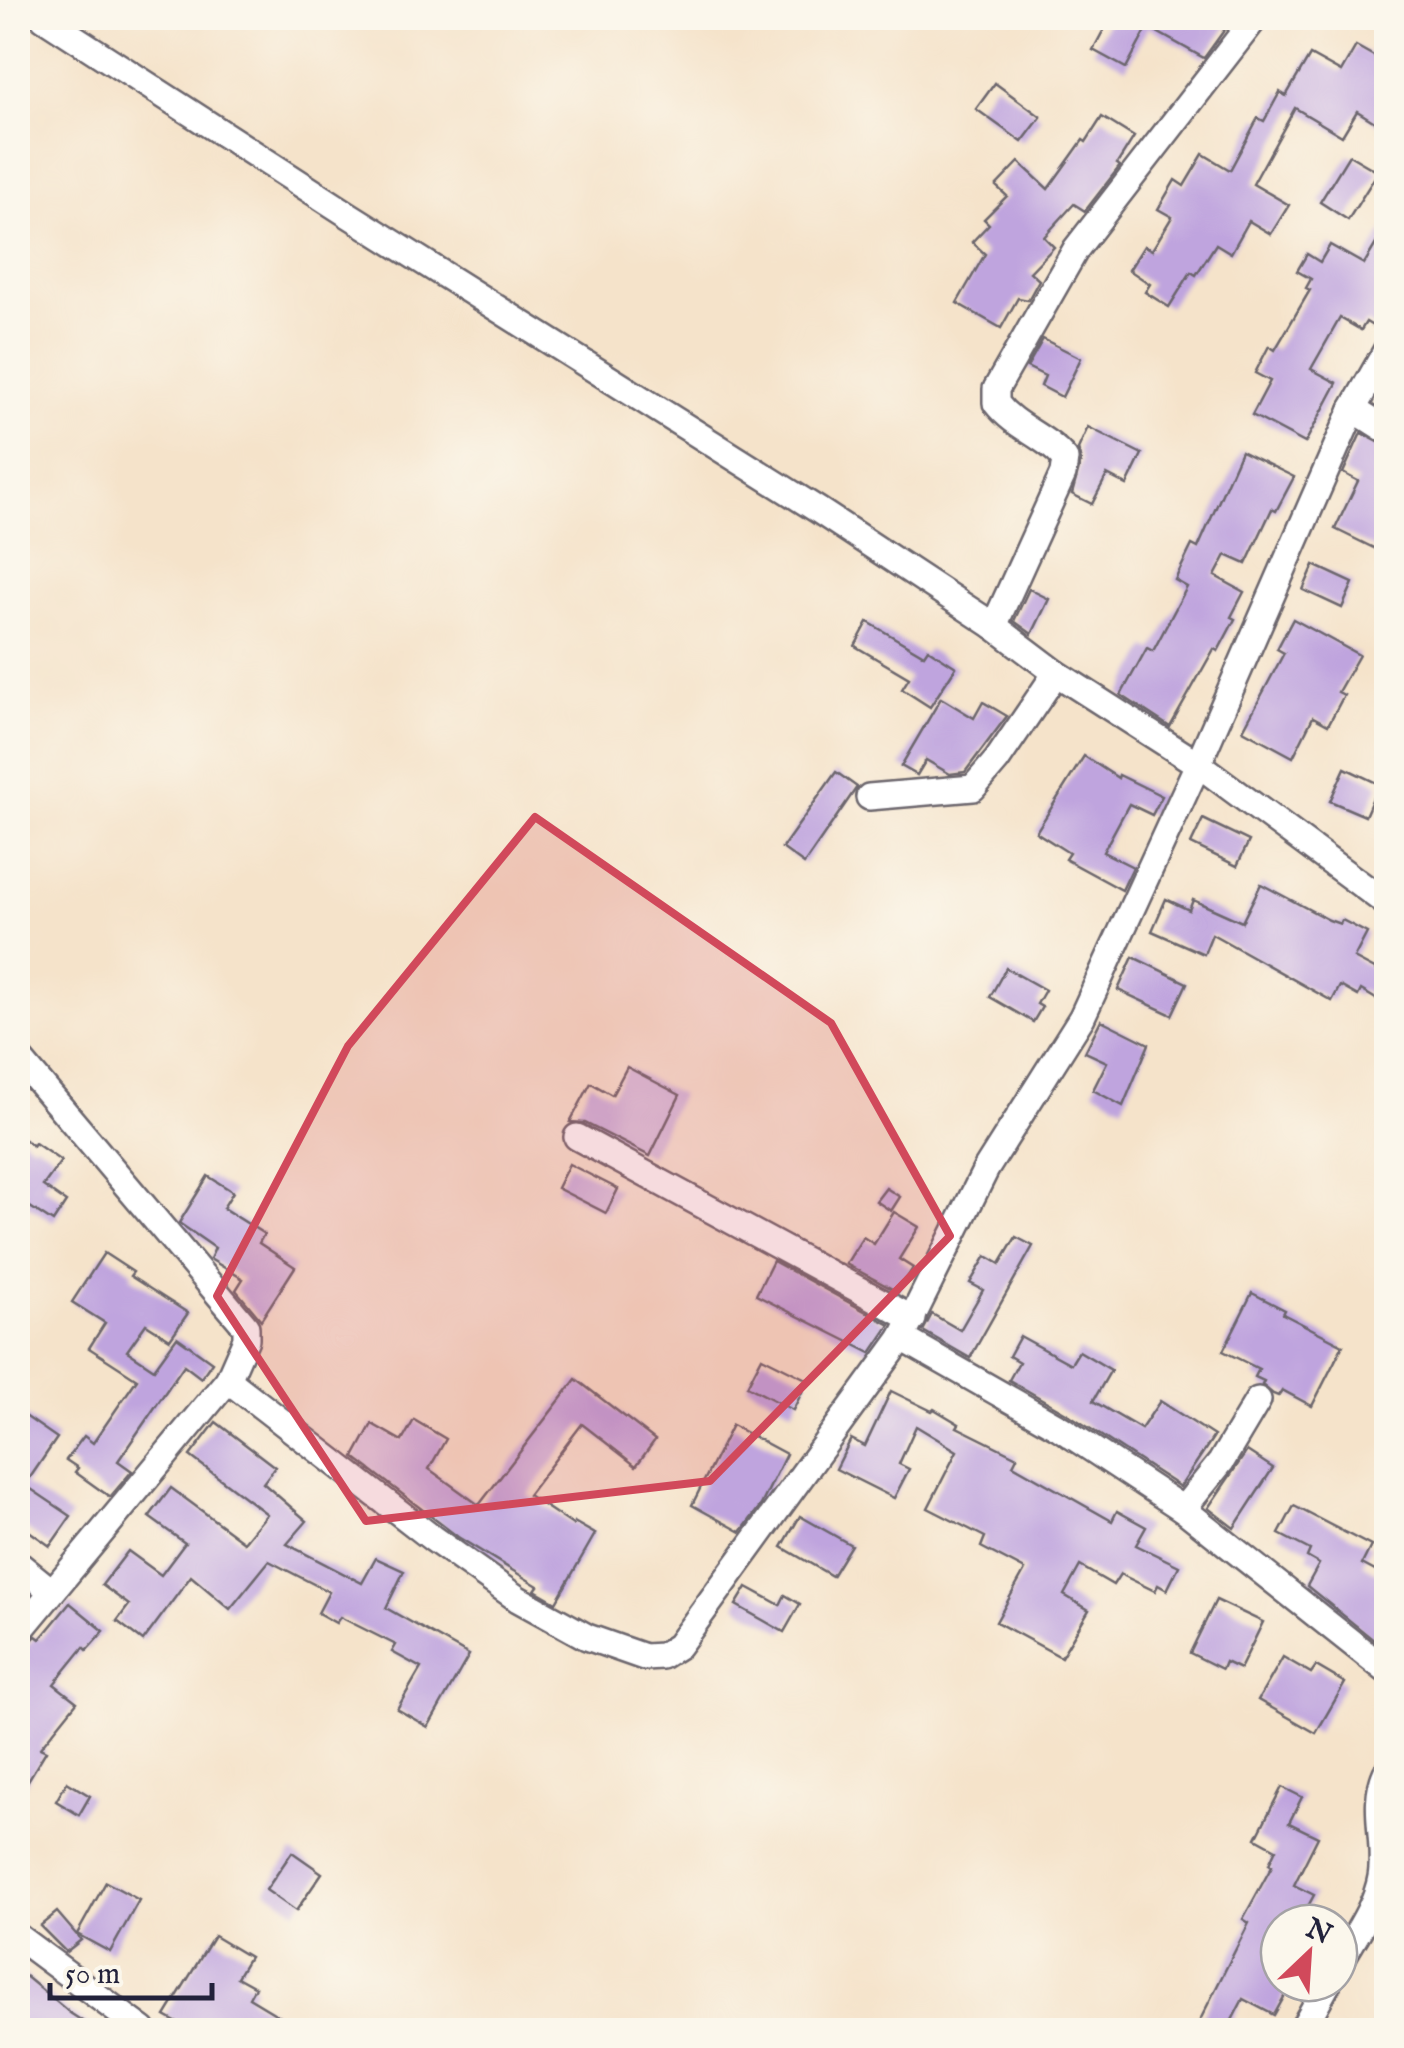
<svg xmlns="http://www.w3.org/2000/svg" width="1404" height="2048" viewBox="0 0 1404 2048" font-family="'IM FELL English',serif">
  <rect width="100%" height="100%" fill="#fbf7ec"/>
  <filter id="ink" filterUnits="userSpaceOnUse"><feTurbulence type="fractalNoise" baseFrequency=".01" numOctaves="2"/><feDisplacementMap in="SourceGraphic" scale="20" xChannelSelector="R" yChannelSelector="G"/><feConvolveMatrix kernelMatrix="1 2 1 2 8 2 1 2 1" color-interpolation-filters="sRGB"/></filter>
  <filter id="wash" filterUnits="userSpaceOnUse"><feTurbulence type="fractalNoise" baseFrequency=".0048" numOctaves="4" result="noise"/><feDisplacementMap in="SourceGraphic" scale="40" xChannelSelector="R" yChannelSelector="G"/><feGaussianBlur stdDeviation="2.25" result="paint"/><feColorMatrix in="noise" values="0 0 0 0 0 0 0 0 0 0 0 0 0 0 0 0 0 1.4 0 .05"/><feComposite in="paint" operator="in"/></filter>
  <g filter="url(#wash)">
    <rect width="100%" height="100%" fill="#f5e3ca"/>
    <g id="blocks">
      <g fill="#bfa4de">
        <polygon points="1110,18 1233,18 1204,58 1148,27 1126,68 1093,50"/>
        <polygon points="1356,46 1386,63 1386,129 1357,111 1342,136 1295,108 1253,184 1289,205 1271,234 1249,221 1231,253 1216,244 1196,275 1191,272 1169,307 1145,292 1150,284 1129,270 1144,246 1152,250 1172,217 1158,209 1175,180 1184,186 1203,154 1230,170 1258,118 1264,121 1280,92 1286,96 1310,55 1341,72"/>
        <polygon points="995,83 1041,117 1022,142 976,109"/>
        <polygon points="1102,117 1134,137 1117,164 1120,166 1085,211 1074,204 1044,237 1054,247 1030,272 1039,280 1028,300 1018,298 1001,328 957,303 985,254 972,242 989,224 984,219 1007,196 996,186 1019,162 1048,189 1083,140 1086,142"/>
        <polygon points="1349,155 1378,172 1348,220 1320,202"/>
        <polygon points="1386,227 1386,309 1376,328 1366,322 1361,330 1340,318 1311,369 1337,383 1305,443 1252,415 1270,381 1255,373 1269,346 1275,350 1310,290 1306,288 1311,279 1297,271 1307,254 1320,262 1330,245 1364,264"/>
        <polygon points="1043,339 1081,358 1062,397 1041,386 1045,376 1027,367"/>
        <polygon points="1088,427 1142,454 1127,485 1107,475 1092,504 1072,494 1081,461 1078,449"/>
        <polygon points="1361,433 1386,446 1386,554 1335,529 1358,481 1343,473"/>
        <polygon points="1241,451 1294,477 1276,511 1272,509 1246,564 1226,555 1215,576 1244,592 1231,617 1235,619 1218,651 1214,649 1170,727 1121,695 1147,648 1153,651 1187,587 1175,580 1192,545 1198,548"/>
        <polygon points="1314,565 1353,583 1342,608 1303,590"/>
        <polygon points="1029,589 1049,599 1032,634 1014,621"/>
        <polygon points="1293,619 1359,655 1338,692 1344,695 1328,725 1313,717 1293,757 1243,730 1284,653 1277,649"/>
        <polygon points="868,622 924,655 928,649 956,667 930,707 902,689 909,678 855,646"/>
        <polygon points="941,698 974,718 983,702 1007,716 965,772 950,774 926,760 917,775 901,766"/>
        <polygon points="1084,756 1118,778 1119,775 1162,796 1152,815 1129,804 1103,852 1133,867 1122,890 1065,859 1069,853 1036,832"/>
        <polygon points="1345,768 1379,784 1365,816 1330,801"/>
        <polygon points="836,772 857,787 804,864 782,848"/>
        <polygon points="1203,819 1249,841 1237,866 1191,844"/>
        <polygon points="1261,884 1329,920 1340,924 1342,920 1367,933 1354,958 1386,975 1386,1005 1361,990 1358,996 1340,986 1332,1001 1212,934 1204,954 1152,931 1166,899 1189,910 1193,900 1242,922"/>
        <polygon points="1133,957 1187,983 1172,1015 1118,990"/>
        <polygon points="1006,968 1045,990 1037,1004 1042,1007 1033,1022 990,997"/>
        <polygon points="1101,1020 1149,1044 1123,1106 1093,1090 1107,1062 1085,1052"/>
        <polygon points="627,1067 680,1095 650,1156 585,1123 570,1122 591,1083 612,1095"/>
        <polygon points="18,1135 33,1146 35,1143 61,1161 43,1186 66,1202 53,1222 18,1199"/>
        <polygon points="569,1164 618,1189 606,1213 557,1188"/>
        <polygon points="208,1176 233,1192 223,1208 264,1234 259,1243 295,1267 261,1320 236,1290 243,1279 210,1259 215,1248 179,1223"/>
        <polygon points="886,1188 900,1197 891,1211 876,1201"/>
        <polygon points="894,1212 919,1227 899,1259 913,1268 898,1292 846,1264 863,1237 874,1244"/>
        <polygon points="1016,1237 1033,1246 970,1358 923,1331 932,1314 960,1330 983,1290 970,1283 986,1256 1000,1264"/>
        <polygon points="104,1253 133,1272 130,1276 188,1313 170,1339 146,1324 127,1351 154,1369 177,1337 212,1362 201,1378 184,1365 118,1461 132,1471 110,1497 75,1472 78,1468 66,1460 84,1436 93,1443 137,1379 89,1348 105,1323 72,1302"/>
        <polygon points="773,1261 890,1325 871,1353 756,1295"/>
        <polygon points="1252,1293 1285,1310 1283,1314 1343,1345 1312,1406 1282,1390 1278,1396 1273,1394 1262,1385 1264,1381 1255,1377 1259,1369 1223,1351"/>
        <polygon points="1020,1336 1071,1364 1079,1351 1111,1370 1093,1401 1141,1429 1160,1401 1214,1436 1180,1487 1068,1414 1009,1380 1019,1362 1009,1356"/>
        <polygon points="762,1357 808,1380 793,1410 747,1386"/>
        <polygon points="576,1379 655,1440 636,1466 582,1424 528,1495 573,1525 574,1522 595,1534 556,1602 535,1590 538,1586 458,1537 354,1457 372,1424 402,1441 414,1420 446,1439 429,1469 479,1505"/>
        <polygon points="891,1391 932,1411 934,1409 959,1424 957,1427 1017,1457 1013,1465 1112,1521 1117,1511 1146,1527 1136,1545 1179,1566 1167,1590 1158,1585 1155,1591 1120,1574 1113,1585 1080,1566 1064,1595 1089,1610 1061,1657 996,1622 1025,1570 981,1547 985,1537 928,1508 957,1451 916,1426 899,1464 909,1469 894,1498 836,1469 851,1439 865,1446"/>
        <polygon points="18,1411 57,1438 25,1485 71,1516 50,1546 18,1523"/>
        <polygon points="216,1422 275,1467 263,1483 307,1521 287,1544 362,1583 376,1558 404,1571 386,1608 469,1655 428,1727 397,1709 421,1668 392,1652 396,1645 340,1617 336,1623 318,1613 329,1592 269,1561 230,1609 191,1576 143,1641 117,1621 129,1605 102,1585 128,1551 161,1575 185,1543 149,1517 171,1488 244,1542 267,1514 190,1456"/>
        <polygon points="732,1425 786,1454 761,1505 741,1532 692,1505"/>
        <polygon points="1247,1451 1273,1468 1234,1528 1208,1508"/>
        <polygon points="1294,1506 1371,1546 1362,1564 1386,1577 1386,1650 1307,1586 1319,1564 1307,1557 1310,1550 1279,1534"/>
        <polygon points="800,1516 851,1545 832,1576 782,1547"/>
        <polygon points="747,1587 780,1605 785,1595 800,1604 784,1632 736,1605"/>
        <polygon points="1216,1600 1263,1622 1240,1669 1225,1662 1222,1669 1190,1653"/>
        <polygon points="70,1603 104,1631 87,1650 84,1647 54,1684 77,1702 40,1748 46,1751 18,1797 18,1655 36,1636 40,1639"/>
        <polygon points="1283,1657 1311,1673 1316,1666 1345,1683 1316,1733 1258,1700"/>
        <polygon points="67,1782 90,1796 79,1815 56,1801"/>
        <polygon points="1282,1787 1302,1797 1289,1823 1318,1837 1294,1885 1314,1895 1299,1923 1279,1923 1279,1983 1290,1986 1274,2015 1243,1999 1227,2030 1195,2030 1249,1923 1243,1919 1272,1866 1269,1864 1276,1849 1256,1838"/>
        <polygon points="292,1852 322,1873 296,1911 266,1890"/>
        <polygon points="106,1882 139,1900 110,1952 77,1934"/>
        <polygon points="57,1912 81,1940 66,1952 40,1926"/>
        <polygon points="214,1936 249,1957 237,1977 255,1987 249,1998 302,2030 190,2030 165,2016"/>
        <polygon points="18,1970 70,2013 96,2030 18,2030"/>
      </g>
    </g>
  </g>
  <g filter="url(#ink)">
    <use href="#blocks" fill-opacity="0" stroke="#6c666d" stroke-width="2.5"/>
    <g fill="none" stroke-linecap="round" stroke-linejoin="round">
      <g stroke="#6c666d" stroke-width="30">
        <g id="minor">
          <polyline points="44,18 349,215 818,510 994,626 1056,673 1198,764 1386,903"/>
          <polyline points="1353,409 1386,430"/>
          <path d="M994 626 1063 474 1065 459C1045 435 1015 428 996 403V389L1076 249 1255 18"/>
          <polyline points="869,797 973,788 997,760 1056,673"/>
          <polyline points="18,1057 246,1327 246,1339 228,1380 18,1633"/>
          <polyline points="577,1137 913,1319"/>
          <polyline points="902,1338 1060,1428 1183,1509 1386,1670"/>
          <polyline points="228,1380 432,1538 518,1599 587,1637 644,1657 662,1656 678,1646 902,1338 986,1169 1082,1017 1198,764 1353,409 1386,351"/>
          <polyline points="1183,1509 1221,1462 1258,1400"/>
          <polyline points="18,1564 50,1590"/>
          <polyline points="18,1937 143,2030"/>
          <path d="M1339 1964C1354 1937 1376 1907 1381 1877 1387 1842 1371 1806 1386 1773"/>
          <polyline points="1302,2030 1328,1983"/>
        </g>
      </g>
      <use href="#minor" stroke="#fff" stroke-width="25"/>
    </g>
  </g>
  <path fill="#d1495b" fill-opacity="0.2" stroke="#d1495b" stroke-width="8" stroke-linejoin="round" d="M535 817 831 1023 950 1236 710 1481 366 1521 217 1296 348 1046Z"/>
  <rect width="1404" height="2048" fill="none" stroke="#fbf7ec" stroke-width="60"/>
  <g transform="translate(1309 1953) rotate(25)"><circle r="48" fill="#fbf7ec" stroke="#a4a2a5" stroke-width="2.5"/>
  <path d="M0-8L18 38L0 25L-18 38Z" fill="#d1495b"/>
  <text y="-15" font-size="28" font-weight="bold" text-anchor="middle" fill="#22223b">N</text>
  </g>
  <path d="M50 1983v15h162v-15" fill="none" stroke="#22223b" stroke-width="5"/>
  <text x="65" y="1983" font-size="30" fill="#22223b" stroke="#fbf7ec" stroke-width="8" paint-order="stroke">50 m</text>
</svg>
